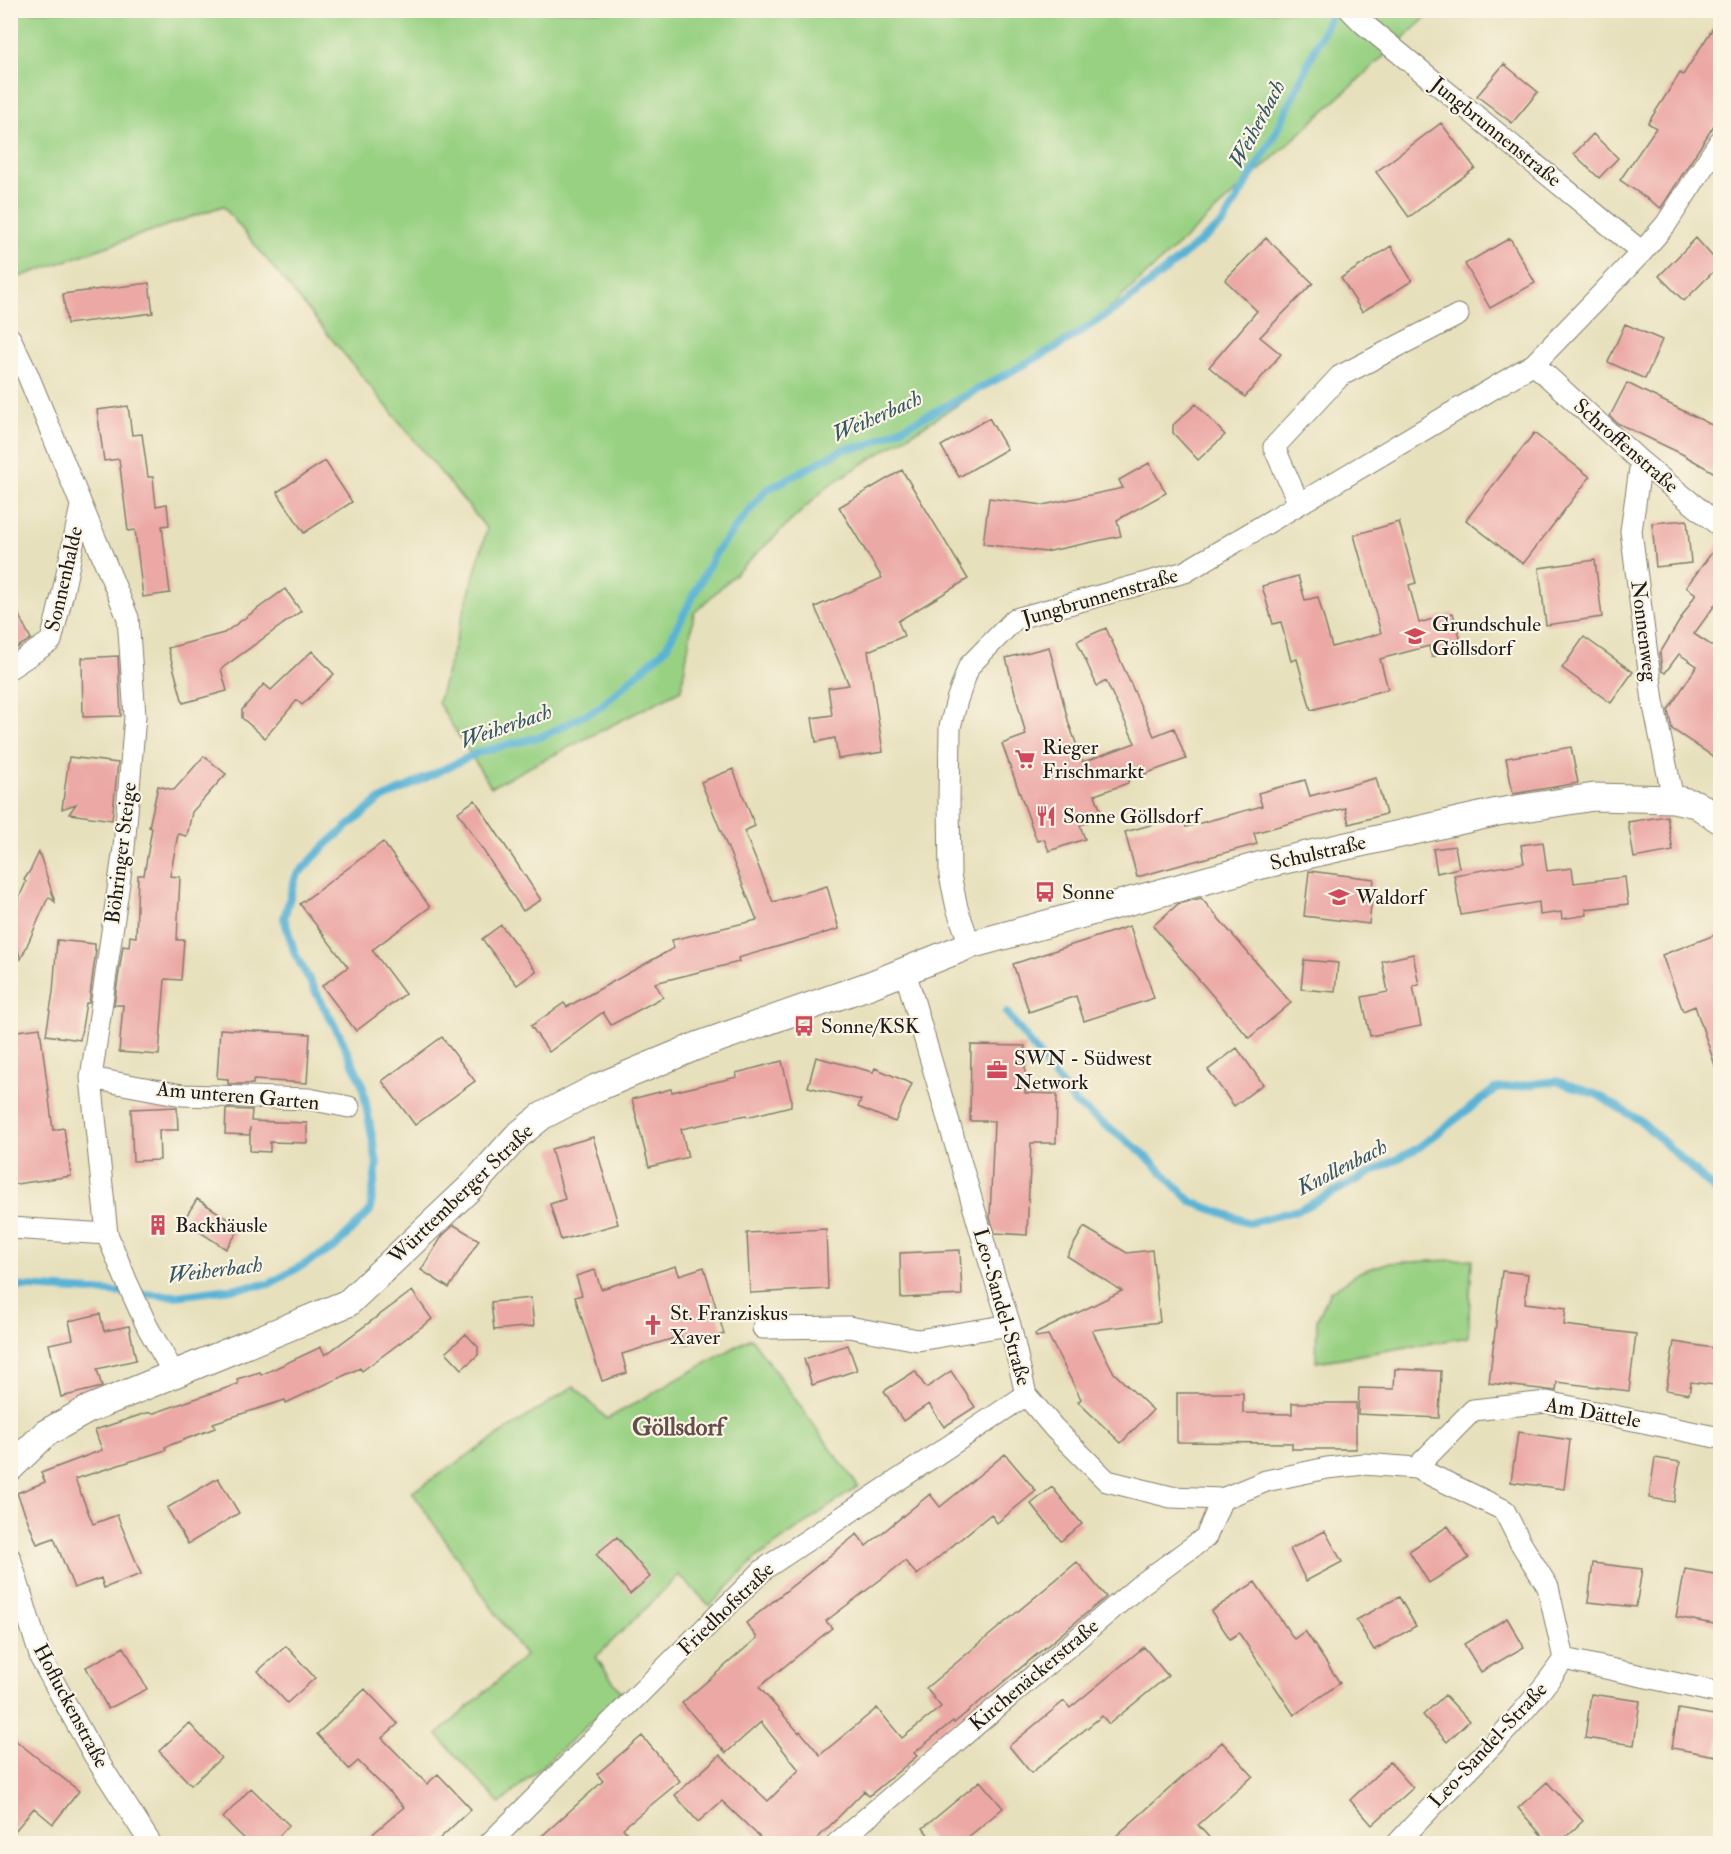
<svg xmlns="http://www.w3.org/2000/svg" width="1731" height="1854" viewBox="0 0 1731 1854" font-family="'IM FELL Double Pica',serif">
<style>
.green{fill:#99d183;stroke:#5a7650;stroke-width:1.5}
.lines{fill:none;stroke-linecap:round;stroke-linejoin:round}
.stream{stroke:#59b3d6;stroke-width:8}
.building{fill:#eca8a5}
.minor-casing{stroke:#827e6c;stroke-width:23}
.tertiary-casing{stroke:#827e6c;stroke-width:29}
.minor{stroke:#fff;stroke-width:21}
.tertiary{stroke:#fff;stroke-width:27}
.labels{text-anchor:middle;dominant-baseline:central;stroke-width:4.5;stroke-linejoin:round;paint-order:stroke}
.street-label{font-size:21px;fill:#1c1c1c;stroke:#fcf5e5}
.poi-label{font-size:21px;fill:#1c1c1c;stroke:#fcf5e5;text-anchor:start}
.water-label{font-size:22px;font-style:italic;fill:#345866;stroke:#fcf5e5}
.quarter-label{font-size:24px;font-weight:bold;fill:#654d4c;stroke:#fcf5e5}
</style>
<rect width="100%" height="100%" fill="#fcf5e5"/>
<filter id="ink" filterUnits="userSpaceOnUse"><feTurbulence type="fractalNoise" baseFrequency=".0167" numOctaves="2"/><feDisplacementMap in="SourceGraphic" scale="12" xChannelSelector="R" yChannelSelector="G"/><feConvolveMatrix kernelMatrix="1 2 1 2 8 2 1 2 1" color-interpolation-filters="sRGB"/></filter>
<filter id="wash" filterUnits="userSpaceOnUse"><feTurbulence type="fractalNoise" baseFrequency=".008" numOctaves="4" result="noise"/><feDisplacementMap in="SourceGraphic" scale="24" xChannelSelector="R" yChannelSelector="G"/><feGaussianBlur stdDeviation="1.35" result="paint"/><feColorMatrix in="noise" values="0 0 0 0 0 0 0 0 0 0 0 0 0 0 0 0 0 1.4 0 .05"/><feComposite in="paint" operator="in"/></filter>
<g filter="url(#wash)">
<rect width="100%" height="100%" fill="#e7e0bc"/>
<path class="green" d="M10 11H1433L1102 315 829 485 694 613 681 690 491 787 438 703 487 529 223 206 11 280Z
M1472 1259 1468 1337 1316 1362 1317 1320 1330 1292 1360 1272 1387 1263Z
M751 1338 858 1486 755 1559 710 1606 679 1575 596 1657 622 1694 500 1804 437 1735 525 1656 412 1492 574 1386 607 1419Z"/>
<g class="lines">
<path class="stream" d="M1007 1013 1075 1103 1143 1153 1192 1202 1250 1223 1301 1209 1418 1148 1495 1089 1556 1081 1598 1095 1642 1122 1720 1195
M10 1286 176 1296 269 1284 335 1247 370 1211 377 1164 362 1083 339 1034 295 954 284 918 296 876 328 843 378 801 479 752 543 736 599 708 666 648 716 552 765 491 844 449 866 446 950 404 1057 347 1129 300 1223 223 1275 135 1333 10"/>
</g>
<g id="blocks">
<path class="building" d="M1720 17V116L1661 208 1620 180 1656 128 1648 123 1680 73 1683 75Z
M1504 64 1538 92 1512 123 1477 96Z
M1441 123 1475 168 1409 217 1376 172Z
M1593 134 1618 158 1599 178 1574 154Z
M1266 238 1313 283 1260 337 1281 354 1245 397 1209 367 1257 311 1225 280Z
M1510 238 1535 283 1490 308 1465 264Z
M1696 238 1720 265 1684 301 1659 276Z
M1391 246 1412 281 1362 312 1341 278Z
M149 283 153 313 67 324 63 294Z
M1625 324 1662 340 1645 379 1608 362Z
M1627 383 1720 429V476L1682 454 1617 423 1610 416Z
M1196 404 1225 435 1198 460 1173 433V425Z
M128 406 132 435 142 434 148 477H153L156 506 167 504 169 525 162 526 170 593 143 597 135 530 128 531 119 459 104 461 97 410Z
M989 418 1007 449 959 477 941 446Z
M1534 433 1590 477 1523 564 1466 520Z
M325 461 352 502 304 533 277 492Z
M1149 463 1166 493 1117 520 1121 536 1045 552 983 544 989 498 1043 505 1123 488 1119 480Z
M902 470 968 579 898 621 904 636 868 651 883 752 838 759 835 738 816 742 812 718 832 715 828 688 849 685 815 607 882 578 839 507Z
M1687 520 1691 563 1656 567 1652 523Z
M1399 522 1416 583 1409 585 1419 623 1453 613 1463 648 1432 657 1429 646 1380 659 1388 689 1311 710 1297 659 1291 661 1281 622 1273 624 1262 586 1298 576 1305 600 1318 597 1332 647 1381 633 1354 535Z
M1720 542V598L1694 634 1720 651V761L1672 729 1668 710 1697 666 1679 654 1665 673 1662 671 1660 653 1696 594 1686 587Z
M1595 560 1602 617 1546 625 1539 568Z
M285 589 301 611 221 669 227 691 183 703 168 648 224 633Z
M10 598 31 639 10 652Z
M1106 628 1154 736 1174 728 1186 759 1128 780V783L1095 795 1103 817 1080 825 1085 839 1049 851 1044 839 1037 841 1002 744 1026 735 1006 658 1049 647 1069 724 1083 762 1135 743 1106 681 1097 686 1077 641Z
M1584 637 1633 672 1611 703 1562 668Z
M312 651 334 674 302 705 297 700 265 738 242 718V710L264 684 271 690Z
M118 656 121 716 83 717 82 658Z
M1571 747 1578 783 1513 794 1506 758Z
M204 756 226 774 192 812 187 836 178 834 170 876 180 877 177 940H184L181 980 165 979 159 1055 119 1052 123 1005H114L123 946 129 947 130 936 136 937 138 875H144L152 828 149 827 158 786 174 790Z
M69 757 118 763 112 820 69 814 76 804 62 809Z
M733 769 755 826 744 831 773 902 827 886 839 929 738 958 739 962 655 983 663 997 611 1025 603 1012 549 1052 531 1026 564 1003 567 1007 674 948 672 940 757 920 701 782Z
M1376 778 1386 814 1349 824 1345 808 1254 833 1257 844 1137 877 1125 832 1183 816 1186 827 1262 806 1258 793 1305 780 1310 796Z
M475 800 541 900 523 911 458 812Z
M1667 816 1673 851 1634 858 1628 822Z
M383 842 430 907 372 950 405 994 356 1031 322 986 348 967 300 904Z
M1543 842 1547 871 1572 868 1574 883 1625 877 1628 904 1586 909 1587 915 1562 919 1561 912 1540 915 1539 902 1461 915 1454 875 1524 863 1521 845Z
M1455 846 1459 868 1437 873 1433 849Z
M39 852 55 902 49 897 47 900 21 959 10 931V918L26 882 24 880 31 869Z
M1309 871 1374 879 1369 924 1304 916Z
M1201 898 1291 1003 1249 1038 1153 926 1178 904Z
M501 925 536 971 517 985 482 939Z
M1130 926 1154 998 1084 1021 1076 996 1029 1012 1013 964Z
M1720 933V1070L1717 1071 1695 1006 1683 1011 1662 955Z
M57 940 95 944V950H96L89 1003H86L80 1040 46 1035 53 992Z
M1413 954 1419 985 1413 986 1421 1026 1370 1036 1362 997 1388 992 1382 961Z
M1304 960 1338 963 1335 992 1301 989Z
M40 1028 53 1130 64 1128 71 1176 10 1185V1032Z
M220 1029 310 1034 307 1083 253 1080V1084H228V1079L217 1078Z
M442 1037 475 1081 415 1125 382 1081Z
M971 1045 1025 1046V1093L1057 1094 1056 1143H1031L1027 1235 995 1233 990 1218 994 1121H970Z
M1237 1048 1263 1084 1234 1106 1208 1070Z
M816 1057 873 1072 875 1068 912 1084 895 1122 858 1107 861 1100 808 1087Z
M782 1061 791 1098V1106L747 1117 746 1115 681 1129 688 1157 649 1167 632 1099 671 1089 672 1092 737 1077 736 1073Z
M177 1107 178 1130H159L160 1160 133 1161 131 1109Z
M226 1109 252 1110 251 1121 307 1123V1143L270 1142V1152L250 1151V1127V1135L225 1134Z
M593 1137 618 1224 561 1240 550 1204 565 1199 551 1149Z
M197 1199 241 1227 226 1249 183 1221Z
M454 1225 479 1240 449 1288 421 1270 443 1235Z
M1084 1227 1127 1253 1152 1250 1160 1322 1092 1330 1114 1373 1153 1410 1121 1443 1078 1402 1081 1399 1048 1335 1036 1337 1035 1334 1122 1291 1067 1256Z
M826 1229 828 1289 750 1293 747 1233Z
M960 1250 962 1295 901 1298 900 1253Z
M676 1266 679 1275 704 1267 724 1334 684 1346 681 1336 622 1354 627 1373 602 1381 575 1297 582 1295 576 1276 595 1270 601 1289Z
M1502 1271 1528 1274 1525 1303 1566 1308 1564 1325 1636 1334 1629 1391 1557 1382 1556 1391 1489 1383Z
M412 1291 432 1319 362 1371 360 1368 286 1403 285 1400 213 1423 215 1428 165 1447 166 1450 75 1479 93 1524 117 1515 141 1574 104 1588 101 1578 74 1588 54 1538 37 1544 17 1493 45 1482 41 1473 102 1450 95 1430 146 1413H154L238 1384 237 1379 260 1372 261 1375 321 1347 325 1355Z
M531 1298 534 1326 494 1330 491 1302Z
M100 1314 104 1331 129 1326 136 1360 97 1369 102 1387 61 1397 49 1344 73 1339 69 1321Z
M466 1334 478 1347V1355L462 1369 446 1352Z
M1674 1342 1720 1349 1714 1385 1691 1382 1689 1394 1666 1390Z
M848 1345 857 1370 812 1385 804 1359Z
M1395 1369 1441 1371 1439 1418 1358 1414 1359 1388 1394 1389Z
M915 1371 926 1388 951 1371 975 1407 944 1427 929 1404 903 1421 884 1391Z
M1177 1393H1243V1413L1292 1414V1403H1356V1449H1292V1443L1177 1442Z
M1518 1432 1570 1440 1564 1489 1511 1482Z
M1005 1454 1036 1491 997 1523 991 1514 917 1575 905 1561 826 1621 832 1628 759 1687 799 1733 800 1731 820 1755 877 1708 902 1738 941 1707 926 1688 1077 1562 1106 1597 954 1723 953 1721 914 1753 917 1756 869 1796 864 1791 812 1844H767L722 1801 698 1822 675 1795 720 1755 768 1801 799 1770 761 1722 726 1753 682 1703 757 1638 746 1623 857 1534 866 1546 930 1494 940 1507Z
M1655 1458 1680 1462 1674 1502 1649 1498Z
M218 1478 239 1513 188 1544 167 1508Z
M1052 1487 1082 1524 1061 1541 1031 1504Z
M1448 1526 1469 1558 1429 1583 1409 1551Z
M1325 1531 1342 1562 1306 1581 1290 1549Z
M617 1537 650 1577 630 1594 596 1554Z
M1593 1563 1642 1569 1636 1607 1588 1602Z
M1685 1569 1720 1575V1625L1676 1617Z
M1255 1582 1294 1639 1305 1631 1340 1683 1294 1715 1239 1633 1230 1639 1211 1611Z
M1399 1597 1416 1626 1374 1650 1356 1620Z
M1507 1618 1524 1647 1481 1672 1464 1644Z
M286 1646 315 1678 287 1703 258 1671Z
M124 1647 147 1689 108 1709 86 1667Z
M1144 1647 1168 1676 1109 1724 1102 1716 1031 1773 1009 1746 1064 1701 1070 1708Z
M365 1689 398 1724 382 1738 427 1784 438 1774 471 1809 434 1844H361L404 1807 358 1761 349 1769 317 1734Z
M1591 1694 1640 1701 1634 1745 1585 1738Z
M1445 1695 1469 1721 1447 1742 1423 1715Z
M1678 1709 1720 1716 1716 1756 1672 1748Z
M189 1723 221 1758 191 1785 159 1751Z
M10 1736 79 1791 53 1824 34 1808 10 1837Z
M642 1736 680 1781 623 1828 636 1844H533L603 1781 597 1774Z
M1222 1742 1253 1776 1198 1825 1215 1844H1107Z
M1390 1762 1413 1788 1372 1825 1350 1800Z
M980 1781 1003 1808 960 1844H935L923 1828Z
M1547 1782 1583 1821 1558 1844H1549L1518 1808Z
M251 1788 289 1825 272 1844H250L223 1818Z"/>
</g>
</g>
<g filter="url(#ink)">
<use href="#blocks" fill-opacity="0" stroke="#827e6c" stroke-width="1.5"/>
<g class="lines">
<g class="minor-casing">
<path id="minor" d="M1350 10 1364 24 1642 252
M10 338 27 373 128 618 135 716 124 848 91 1078 107 1234 126 1280 147 1326 174 1374
M1534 364 1641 462 1720 526
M1641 462 1631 531 1653 701 1673 799
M1299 504 1274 447 1340 376 1458 315
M10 668 51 641 63 592 81 506
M970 945 957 908 950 875 949 801 950 727 957 700 969 666 1015 619 1185 572 1534 364 1642 252 1666 224 1720 141
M905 971 989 1260 1010 1325 1026 1395 1054 1428 1107 1481 1171 1497 1222 1499 1266 1481 1327 1468 1364 1464 1416 1468 1504 1510 1520 1542 1548 1587 1564 1659C1516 1729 1453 1781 1397 1844
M91 1078 182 1095 309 1099 349 1107
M10 1228 107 1234
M763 1328 849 1327 918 1340 1010 1325
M1416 1468 1473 1410 1547 1402 1720 1438
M10 1558 41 1659 94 1755 151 1844
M1564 1659 1720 1693
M489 1844 764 1569 1026 1395
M836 1844 1139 1586 1206 1537 1222 1499"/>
</g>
<g class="tertiary-casing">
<path id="tertiary" d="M10 1468 46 1433 89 1409 348 1303 473 1185 517 1136 542 1116 596 1088 697 1046 870 985 970 945 1262 865 1498 812 1594 797 1673 799 1696 804 1720 820"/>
</g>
<use href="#minor" class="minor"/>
<use href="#tertiary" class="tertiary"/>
</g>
</g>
<defs>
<g id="school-bare" transform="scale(1.62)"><path d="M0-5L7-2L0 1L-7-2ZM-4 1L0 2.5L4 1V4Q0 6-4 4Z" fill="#d1495b" stroke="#fcf5e5" stroke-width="2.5" paint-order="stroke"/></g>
<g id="supermarket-bare" transform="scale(1.62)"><path d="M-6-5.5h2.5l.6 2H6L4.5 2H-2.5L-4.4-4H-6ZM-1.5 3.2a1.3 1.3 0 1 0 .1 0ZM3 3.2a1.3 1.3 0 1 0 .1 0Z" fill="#d1495b" stroke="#fcf5e5" stroke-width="2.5" paint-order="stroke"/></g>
<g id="restaurant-bare" transform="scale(1.62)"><path d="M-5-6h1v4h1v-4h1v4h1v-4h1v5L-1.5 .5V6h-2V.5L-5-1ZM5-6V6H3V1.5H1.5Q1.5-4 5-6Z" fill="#d1495b" stroke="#fcf5e5" stroke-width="2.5" paint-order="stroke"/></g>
<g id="bus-bare" transform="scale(1.62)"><path d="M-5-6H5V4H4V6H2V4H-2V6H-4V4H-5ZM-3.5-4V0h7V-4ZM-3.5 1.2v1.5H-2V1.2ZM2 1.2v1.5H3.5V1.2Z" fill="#d1495b" stroke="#fcf5e5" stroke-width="2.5" paint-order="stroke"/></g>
<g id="office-bare" transform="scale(1.62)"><path d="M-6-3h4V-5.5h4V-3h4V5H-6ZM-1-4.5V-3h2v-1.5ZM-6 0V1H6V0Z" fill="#d1495b" stroke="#fcf5e5" stroke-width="2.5" paint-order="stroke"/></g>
<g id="building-bare" transform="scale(1.62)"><path d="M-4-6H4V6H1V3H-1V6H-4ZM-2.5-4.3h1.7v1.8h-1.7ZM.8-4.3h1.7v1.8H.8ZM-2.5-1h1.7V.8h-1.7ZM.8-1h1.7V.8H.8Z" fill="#d1495b" stroke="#fcf5e5" stroke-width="2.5" paint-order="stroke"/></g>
<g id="church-bare" transform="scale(1.62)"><path d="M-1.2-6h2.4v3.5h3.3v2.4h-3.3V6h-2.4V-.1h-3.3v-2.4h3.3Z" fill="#d1495b" stroke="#fcf5e5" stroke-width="2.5" paint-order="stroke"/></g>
</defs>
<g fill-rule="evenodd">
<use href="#school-bare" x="1415" y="636"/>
<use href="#supermarket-bare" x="1025" y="759"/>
<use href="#restaurant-bare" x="1046" y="816"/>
<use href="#bus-bare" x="1045" y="892"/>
<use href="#school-bare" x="1339" y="897"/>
<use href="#bus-bare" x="804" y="1026"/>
<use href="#office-bare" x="997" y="1070"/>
<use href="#building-bare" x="158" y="1225"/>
<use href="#church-bare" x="653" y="1325"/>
</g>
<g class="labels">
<g class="street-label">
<text transform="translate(1496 132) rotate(39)">Jungbrunnenstraße</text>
<text transform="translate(1626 446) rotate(41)">Schroffenstraße</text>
<text transform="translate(64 579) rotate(-77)">Sonnenhalde</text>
<text transform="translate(1100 597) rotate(-16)">Jungbrunnenstraße</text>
<text transform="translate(1644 631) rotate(83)">Nonnenweg</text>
<text transform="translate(121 853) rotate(-83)">Böhringer Steige</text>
<text transform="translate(1318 853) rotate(-13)">Schulstraße</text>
<text transform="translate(238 1096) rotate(5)">Am unteren Garten</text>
<text transform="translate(461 1194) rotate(-44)">Württemberger Straße</text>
<text transform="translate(1002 1307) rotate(74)">Leo-Sandel-Straße</text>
<text transform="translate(1593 1413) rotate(10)">Am Dättele</text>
<text transform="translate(726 1609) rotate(-44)">Friedhofstraße</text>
<text transform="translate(1034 1675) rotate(-40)">Kirchenäckerstraße</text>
<text transform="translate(71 1706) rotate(62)">Hofluckenstraße</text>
<text transform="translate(1488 1745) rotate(-47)">Leo-Sandel-Straße</text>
</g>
<g class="poi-label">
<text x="1432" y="624">Grundschule<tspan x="1432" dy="24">Göllsdorf</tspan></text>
<text x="1042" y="747">Rieger<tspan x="1042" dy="24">Frischmarkt</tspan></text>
<text x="1063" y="816">Sonne Göllsdorf</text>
<text x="1062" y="892">Sonne</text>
<text x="1356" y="897">Waldorf</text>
<text x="821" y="1026">Sonne/KSK</text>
<text x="1014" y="1058">SWN - Südwest<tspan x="1014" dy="24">Network</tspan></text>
<text x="175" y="1225">Backhäusle</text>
<text x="670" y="1313">St. Franziskus<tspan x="670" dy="24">Xaver</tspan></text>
</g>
<g class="water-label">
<text transform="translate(1257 124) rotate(-62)">Weiherbach</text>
<text transform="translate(877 416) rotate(-24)">Weiherbach</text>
<text transform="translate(506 726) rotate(-19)">Weiherbach</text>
<text transform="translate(1342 1167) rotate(-27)">Knollenbach</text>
<text transform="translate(215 1270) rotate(-7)">Weiherbach</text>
</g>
<g class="quarter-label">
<text x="678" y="1427">Göllsdorf</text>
</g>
</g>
<rect width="1731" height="1854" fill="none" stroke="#fcf5e5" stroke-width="36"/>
</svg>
